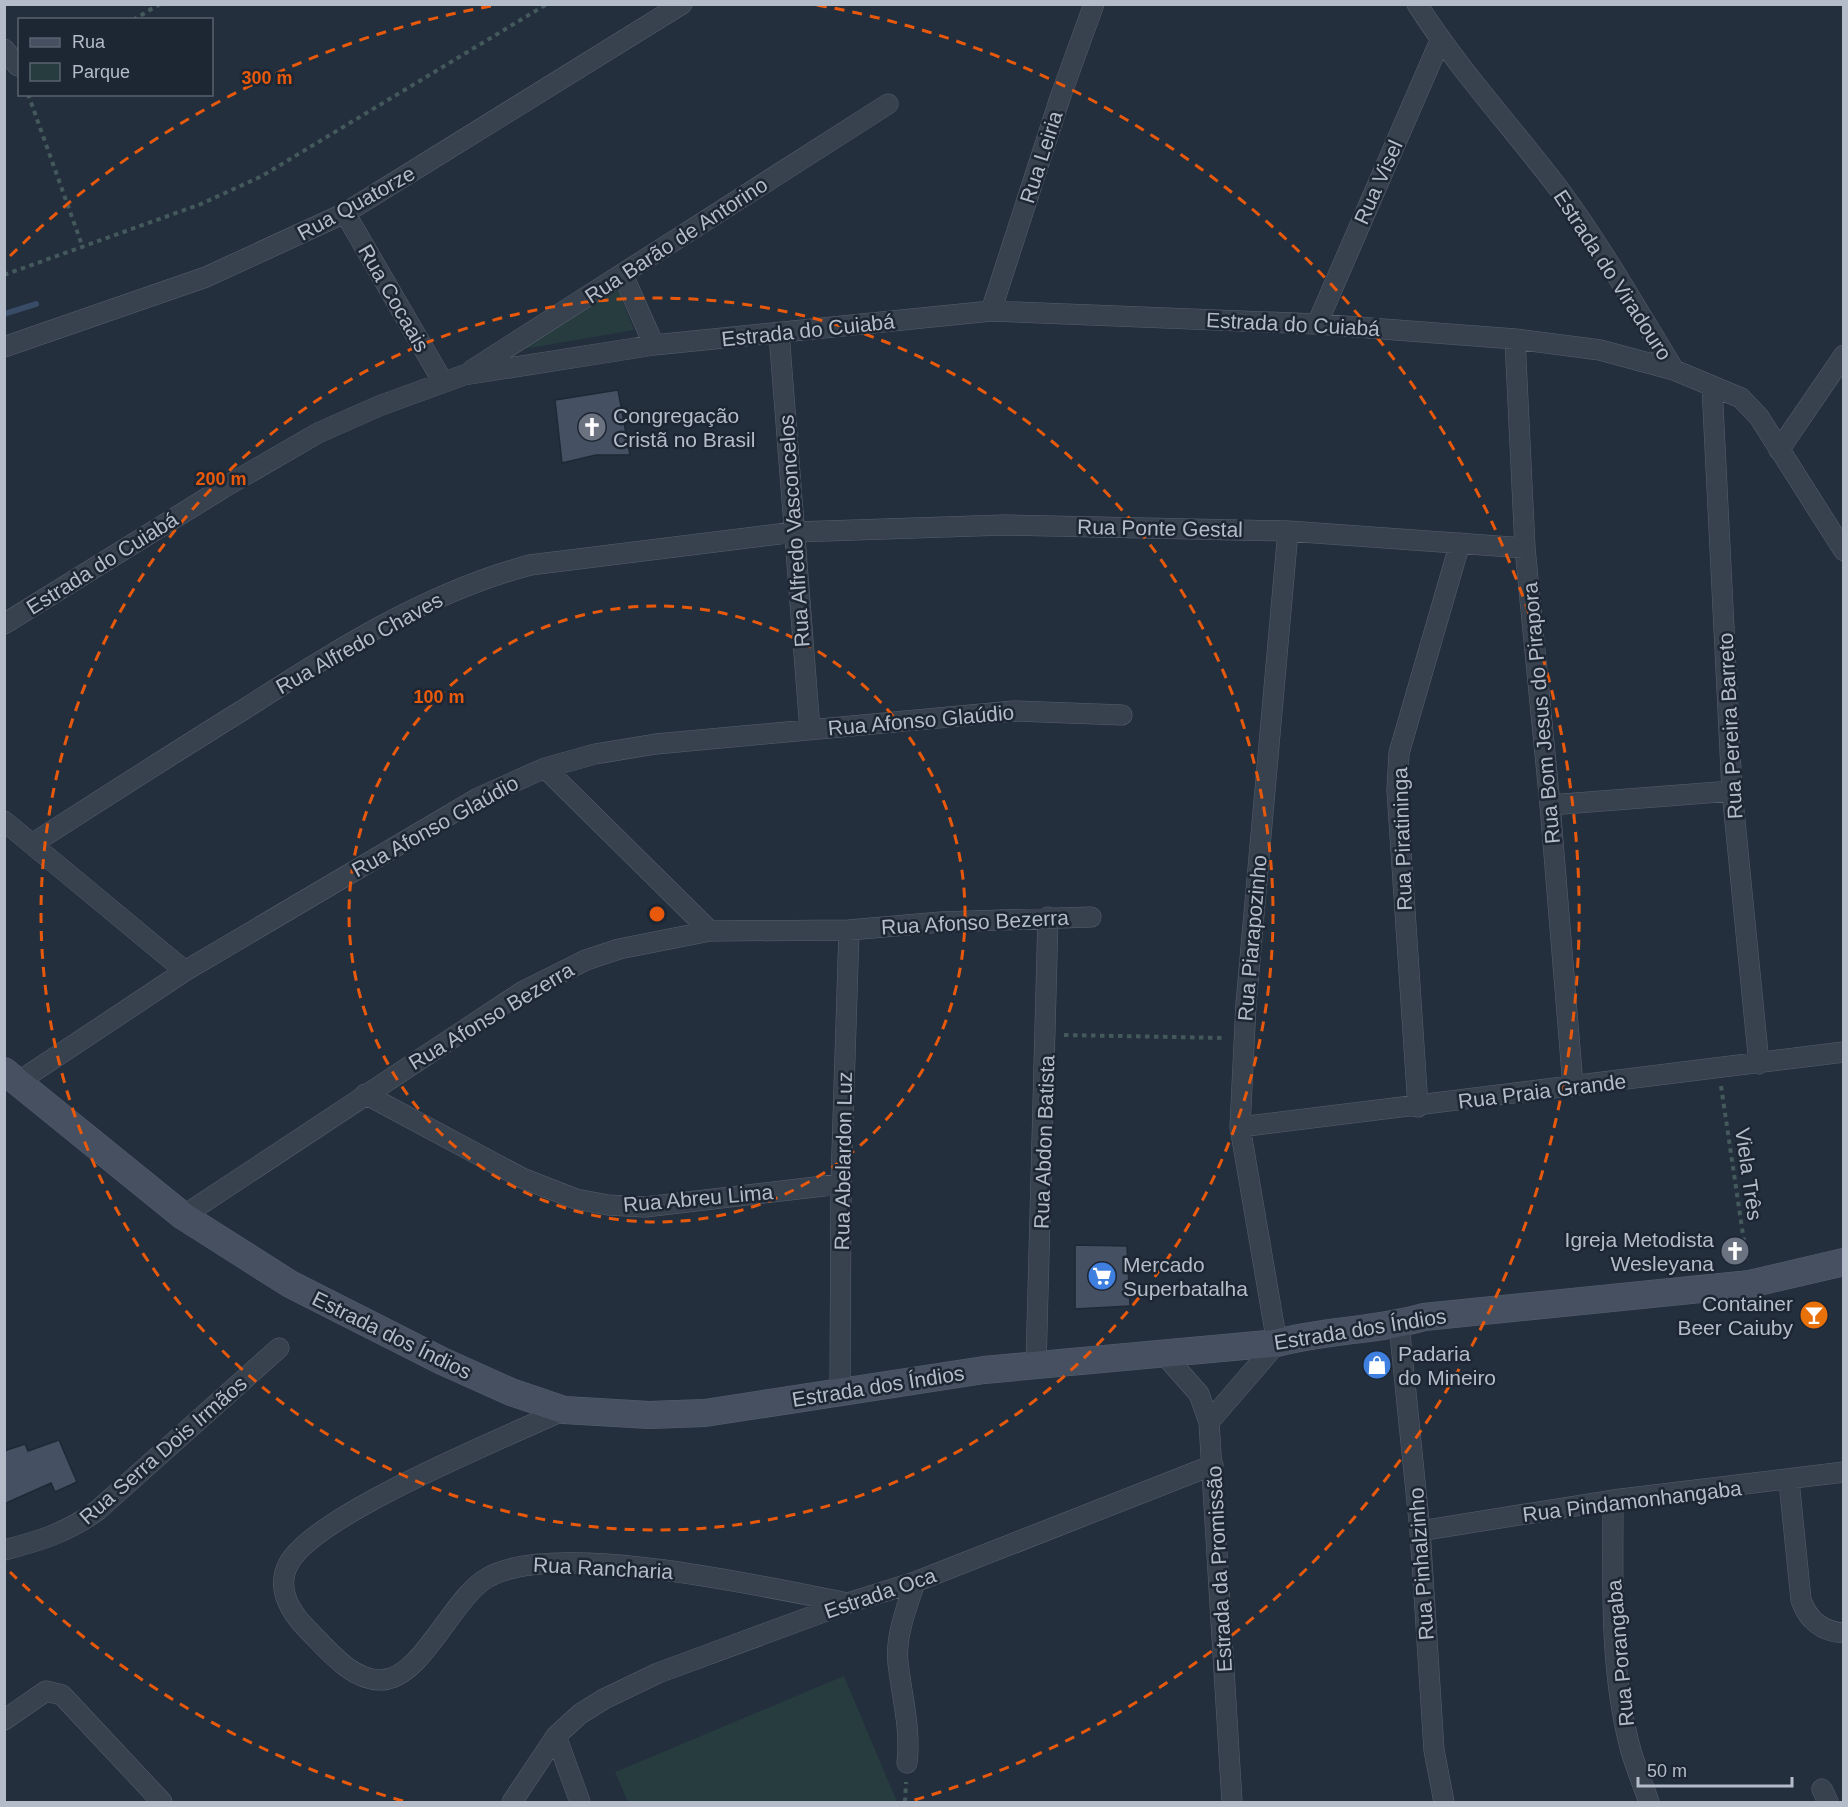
<svg xmlns="http://www.w3.org/2000/svg" width="1848" height="1807" viewBox="0 0 1848 1807" font-family="Helvetica,sans-serif">
<style>
.green{fill:#263c3f}
.lines{fill:none;stroke-linecap:round;stroke-linejoin:round}
.stream{stroke:#394c67;stroke-width:6}
.building{fill:#455162;stroke:#1f2835;stroke-width:1.5}
.street-casing{stroke:#565f6c;stroke-width:21}
.secondary-casing{stroke:#565f6c;stroke-width:28}
.path{stroke:#44595c;stroke-width:4;stroke-dasharray:4.5 4.5;stroke-linecap:butt}
.street{stroke:#38414e;stroke-width:20}
.secondary{stroke:#465061;stroke-width:27}
.ring{fill:none;stroke:#e8590c;stroke-width:3;stroke-dasharray:10 8}
.labels{text-anchor:middle;dominant-baseline:central;stroke-width:5;stroke-linejoin:round;paint-order:stroke}
.street-label{font-size:21px;fill:#b4bcc9;stroke:#1d2633}
.poi-label{font-size:21px;fill:#b4bcc9;stroke:#1d2633;text-anchor:start}
.centre{fill:#e8590c;stroke:#1d2633;stroke-width:3}
.ring-label{font-size:18px;text-anchor:middle;font-weight:bold;fill:#e8590c;stroke:#1d2633;stroke-width:5;stroke-linejoin:round;paint-order:stroke}
</style>
<rect width="100%" height="100%" fill="#242f3e"/>
<path class="green" d="M616 285 634 330 512 351Z
M844 1676 897 1802H628L615 1772Z"/>
<g class="lines">
<path class="stream" d="M4 314 36 304"/>
</g>
<path class="building" d="M618 390 630 455H596L562 463 555 400Z
M1075 1245 1127 1246 1130 1306 1075 1309Z
M59 1440 77 1482 55 1492 51 1483 4 1504V1451L25 1444 28 1451Z"/>
<g class="lines">
<g class="street-casing">
<path id="street" d="M1417 4C1459 70 1512 127 1559 189 1601 246 1637 309 1674 370
M4 49 18 66
M345 213 443 382
M623 275 654 345
M991 311 1061 95 1094 4
M1317 324 1440 41
M779 333 810 730
M1515 339 1525 548 1550 805 1573 1086
M4 347 206 277 345 213 682 4
M472 370 888 104
M1712 386 1732 791 1759 1064
M1779 450 1844 355
M4 624 223 488 318 433 379 406 464 375 654 345 991 311 1317 324 1515 339 1600 350 1674 370 1741 398 1759 417 1844 551
M545 768 710 931
M1550 805 1732 791
M4 821 185 971
M32 844C102 799 172 754 243 710 333 652 425 593 530 565L795 532 1004 525 1288 531 1525 548
M18 1082 185 971 478 798 545 768 595 754 656 744 1014 711 1122 715
M365 1094 522 1178 576 1199 608 1205 645 1207 841 1184
M1418 1107 1397 790 1399 753 1460 543
M1240 1127 1844 1052
M183 1216 522 992 586 960 619 949 710 931 849 930 941 922 1091 917
M1399 1324 1420 1531 1434 1750 1444 1802
M1162 1352 1199 1394 1209 1422 1232 1802
M1036 1366 1048 917
M840 1392 841 1184 849 930
M564 1410C505 1438 317 1513 289 1563 275 1588 291 1613 308 1630 328 1650 351 1680 381 1680 422 1679 452 1598 487 1578 554 1538 769 1588 848 1603
M1209 1422 1277 1343 1240 1127 1246 1004 1288 531
M1789 1481 1801 1600C1808 1620 1822 1632 1844 1633
M1613 1500C1613 1583 1609 1670 1631 1751 1636 1768 1643 1785 1649 1802
M1420 1531 1613 1500 1844 1472
M4 1550C40 1541 68 1532 98 1510L279 1348
M4 1720 46 1691 62 1695 162 1802
M556 1736 580 1802
M907 1763C911 1728 902 1698 898 1663 895 1636 907 1607 915 1582
M1822 1789 1828 1802
M512 1802 556 1736 580 1714 604 1699 658 1673 848 1603 915 1582 1213 1465"/>
</g>
<g class="secondary-casing">
<path id="secondary" d="M4 1071 183 1216 290 1284 442 1361 511 1392 564 1410 649 1415 705 1413 984 1370 1277 1343C1325 1330 1376 1331 1424 1317L1750 1284 1844 1262"/>
</g>
<path class="path" d="M133 20 160 4
M28 94 83 248
M4 275 201 204 262 176 547 4
M1064 1035 1225 1038
M1721 1086 1747 1262
M905 1802 906 1782"/>
<use href="#street" class="street"/>
<use href="#secondary" class="secondary"/>
</g>
<g class="ring">
<circle cx="657" cy="914" r="308"/>
<circle cx="657" cy="914" r="616"/>
<path d="M403 1801A923 923 0 0 1 10 1572M10 256A923 923 0 0 1 497 5M817 5A923 923 0 0 1 911 1801"/>
</g>
<defs>
<g id="church-disc" transform="scale(1.5)"><circle r="9.5" fill="#6b7280" stroke="#1d2633"/><path d="M-1.2-6h2.4v3.5h3.3v2.4h-3.3V6h-2.4V-.1h-3.3v-2.4h3.3Z" fill="#fff"/></g>
<g id="supermarket-disc" transform="scale(1.5)"><circle r="9.5" fill="#3f7fe0" stroke="#1d2633"/><path d="M-6-5.5h2.5l.6 2H6L4.5 2H-2.5L-4.4-4H-6ZM-1.5 3.2a1.3 1.3 0 1 0 .1 0ZM3 3.2a1.3 1.3 0 1 0 .1 0Z" fill="#fff"/></g>
<g id="bar-disc" transform="scale(1.5)"><circle r="9.5" fill="#e8710a" stroke="#1d2633"/><path d="M-6-5H6L.8 .8V4.5H3.5V6h-7V4.5H-.8V.8Z" fill="#fff"/></g>
<g id="shop-disc" transform="scale(1.5)"><circle r="9.5" fill="#3f7fe0" stroke="#1d2633"/><path d="M-5-2.5h2.3a2.7 3.5 0 0 1 5.4 0H5L5.5 6h-11ZM-1.5-2.5h3a1.5 2.3 0 0 0-3 0Z" fill="#fff"/></g>
</defs>
<g fill-rule="evenodd">
<use href="#church-disc" x="592" y="427"/>
<use href="#church-disc" x="1735" y="1251"/>
<use href="#supermarket-disc" x="1102" y="1276"/>
<use href="#bar-disc" x="1814" y="1315"/>
<use href="#shop-disc" x="1377" y="1365"/>
</g>
<g class="labels">
<g class="street-label">
<text transform="translate(1041 157) rotate(-72)">Rua Leiria</text>
<text transform="translate(1378 182) rotate(-66)">Rua Visel</text>
<text transform="translate(356 203) rotate(-29)">Rua Quatorze</text>
<text transform="translate(676 240) rotate(-33)">Rua Barão de Antorino</text>
<text transform="translate(1613 275) rotate(57)">Estrada do Viradouro</text>
<text transform="translate(394 298) rotate(60)">Rua Cocaais</text>
<text transform="translate(1293 324) rotate(3)">Estrada do Cuiabá</text>
<text transform="translate(808 330) rotate(-6)">Estrada do Cuiabá</text>
<text transform="translate(1160 528) rotate(1)">Rua Ponte Gestal</text>
<text transform="translate(794 531) rotate(-94)">Rua Alfredo Vasconcelos</text>
<text transform="translate(102 563) rotate(-32)">Estrada do Cuiabá</text>
<text transform="translate(359 643) rotate(-29)">Rua Alfredo Chaves</text>
<text transform="translate(1541 713) rotate(-95)">Rua Bom Jesus do Pirapora</text>
<text transform="translate(921 720) rotate(-5)">Rua Afonso Glaúdio</text>
<text transform="translate(1730 726) rotate(-93)">Rua Pereira Barreto</text>
<text transform="translate(435 826) rotate(-29)">Rua Afonso Glaúdio</text>
<text transform="translate(1402 839) rotate(-92)">Rua Piratininga</text>
<text transform="translate(975 922) rotate(-3)">Rua Afonso Bezerra</text>
<text transform="translate(1252 938) rotate(-85)">Rua Piarapozinho</text>
<text transform="translate(491 1016) rotate(-31)">Rua Afonso Bezerra</text>
<text transform="translate(1542 1091) rotate(-7)">Rua Praia Grande</text>
<text transform="translate(1044 1142) rotate(-88)">Rua Abdon Batista</text>
<text transform="translate(843 1161) rotate(-89)">Rua Abelardon Luz</text>
<text transform="translate(1749 1174) rotate(82)">Viela Três</text>
<text transform="translate(698 1198) rotate(-5)">Rua Abreu Lima</text>
<text transform="translate(1360 1329) rotate(-9)">Estrada dos Índios</text>
<text transform="translate(392 1335) rotate(26)">Estrada dos Índios</text>
<text transform="translate(878 1386) rotate(-9)">Estrada dos Índios</text>
<text transform="translate(163 1450) rotate(-41)">Rua Serra Dois Irmãos</text>
<text transform="translate(1632 1501) rotate(-7)">Rua Pindamonhangaba</text>
<text transform="translate(1421 1564) rotate(-94)">Rua Pinhalzinho</text>
<text transform="translate(603 1568) rotate(3)">Rua Rancharia</text>
<text transform="translate(1219 1569) rotate(-93)">Estrada da Promissão</text>
<text transform="translate(880 1593) rotate(-19)">Estrada Oca</text>
<text transform="translate(1620 1653) rotate(-95)">Rua Porangaba</text>
</g>
<g class="poi-label">
<text x="613" y="415">Congregação<tspan x="613" dy="24">Cristã no Brasil</tspan></text>
<text x="1714" y="1239" text-anchor="end">Igreja Metodista<tspan x="1714" dy="24">Wesleyana</tspan></text>
<text x="1123" y="1264">Mercado<tspan x="1123" dy="24">Superbatalha</tspan></text>
<text x="1793" y="1303" text-anchor="end">Container<tspan x="1793" dy="24">Beer Caiuby</tspan></text>
<text x="1398" y="1353">Padaria<tspan x="1398" dy="24">do Mineiro</tspan></text>
</g>
</g>
<circle cx="657" cy="914" r="9" class="centre"/>
<g class="ring-label">
<text x="267" y="84">300 m</text>
<text x="221" y="485">200 m</text>
<text x="439" y="703">100 m</text>
</g>
<rect width="1848" height="1807" fill="none" stroke="#b4bcc9" stroke-width="12"/>
<rect x="18" y="18" width="195" height="78" fill="#1d2633" stroke="#59626f" stroke-width="1.5"/>
<rect x="30" y="38" width="30" height="9" fill="#465061" stroke="#59626f" stroke-width="1.5"/>
<text x="72" y="48" font-size="18" fill="#b4bcc9">Rua</text>
<rect x="30" y="63" width="30" height="18" fill="#263c3f" stroke="#59626f" stroke-width="1.5"/>
<text x="72" y="78" font-size="18" fill="#b4bcc9">Parque</text>
<path d="M1638 1777v9h154v-9" fill="none" stroke="#b4bcc9" stroke-width="3"/>
<text x="1647" y="1777" font-size="18" fill="#b4bcc9" stroke="#1d2633" stroke-width="4.5" paint-order="stroke">50 m</text>
</svg>
